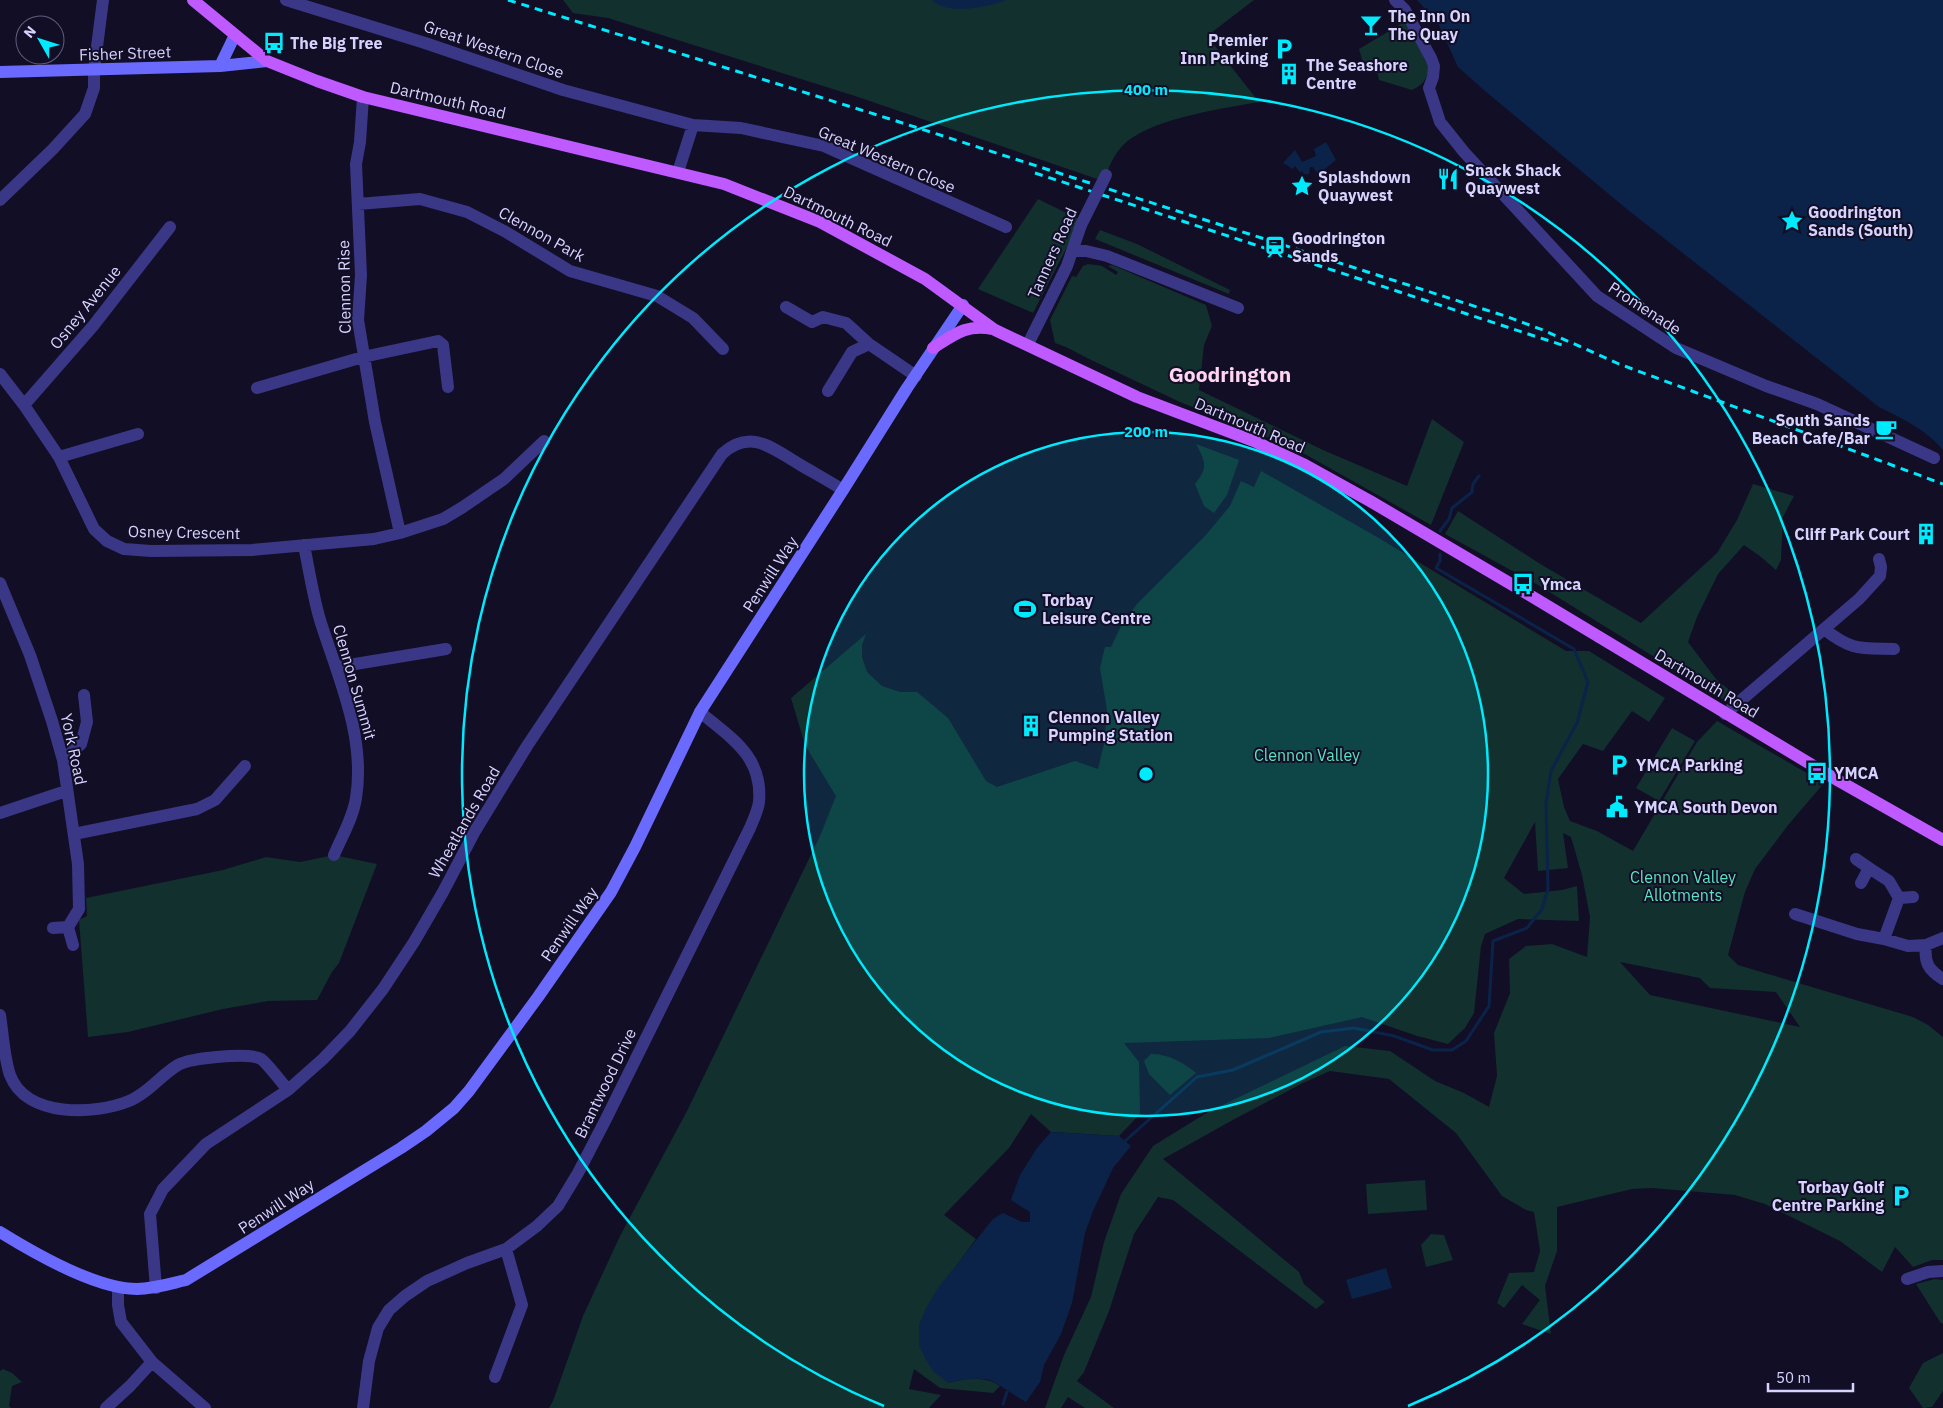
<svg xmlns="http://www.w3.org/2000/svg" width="1943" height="1408" viewBox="0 0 1943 1408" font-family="'IBM Plex Sans',sans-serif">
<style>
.green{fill:#11302e;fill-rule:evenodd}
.water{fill:#0b2349}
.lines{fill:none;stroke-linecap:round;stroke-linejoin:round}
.stream{stroke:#0b2349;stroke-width:3}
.street{stroke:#3a3886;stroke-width:12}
.secondary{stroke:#6b6aff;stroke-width:12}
.primary{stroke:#be5aff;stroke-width:12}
.rail{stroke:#00eafe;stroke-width:3;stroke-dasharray:8 6;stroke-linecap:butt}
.street-bridge{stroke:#3a3886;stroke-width:12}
.ring{fill:none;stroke:#00eafe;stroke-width:2.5}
.labels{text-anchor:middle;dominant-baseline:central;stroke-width:4;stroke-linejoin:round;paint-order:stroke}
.poi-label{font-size:16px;font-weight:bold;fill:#d7d3ff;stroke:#120e26;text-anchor:start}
.street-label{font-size:16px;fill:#d7d3ff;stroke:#120e26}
.park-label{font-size:16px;fill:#5ce2be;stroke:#120e26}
.district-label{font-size:21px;font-weight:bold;fill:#ffd5f1;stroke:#120e26}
.centre{fill:#00eafe;stroke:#120e26;stroke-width:2.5}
.ring-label{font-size:15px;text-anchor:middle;font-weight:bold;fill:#00eafe;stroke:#120e26;stroke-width:4;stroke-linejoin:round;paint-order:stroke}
</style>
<rect width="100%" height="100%" fill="#120e26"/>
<path class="green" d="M563 0H1254L1207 36 1259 102C1222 109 1142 119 1119 150 1112 158 1108 171 1103 181L855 96 608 18 573 13Z
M1406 21 1430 66C1428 78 1423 85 1412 90L1379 80 1376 67 1364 66 1359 49Z
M1038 199 1081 220 1033 313 978 289Z
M1100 230 1137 244 1230 290 1229 294 1095 239Z
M1088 264 1102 266 1116 275 1118 272 1108 266 1112 265 1206 305 1212 326 1204 345 1199 390 1323 450 1407 486 1432 419 1464 442 1431 525 1294 448 1180 402 1089 359 1066 347 1055 343 1050 320 1072 276 1076 277 1083 266Z
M1196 444 1239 460 1227 495 1214 513 1204 506 1195 484C1208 468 1206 462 1196 444Z
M1261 471 1377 537 1566 651H1589L1665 698 1649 722 1632 711 1603 751 1583 744 1558 779 1564 807 1570 821 1597 831 1633 851 1697 742 1717 721 1824 783 1789 824 1755 869 1745 892 1728 955 1738 965 1913 1017 1928 1025 1943 1037V1260H1932L1913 1267 1895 1247 1882 1272 1840 1241 1765 1204 1735 1195 1652 1188 1632 1189 1557 1207V1251L1545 1286 1551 1334 1522 1324 1540 1300 1522 1285 1504 1308 1497 1303 1509 1273 1534 1272 1540 1251 1534 1212 1526 1210 1502 1196 1456 1133 1389 1079 1330 1071 1303 1083 1231 1121 1163 1159 1299 1272 1304 1284 1325 1302 1316 1309 1173 1200 1158 1197 1134 1234 1109 1311 1084 1372 1077 1381 1114 1408H1085L1068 1397 1061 1408H1045L1064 1355 1091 1297 1104 1242 1121 1194 1153 1146 1208 1112 1345 1046 1390 1051 1435 1081 1464 1093 1489 1107 1497 1076 1494 1033 1510 993 1509 959 1526 946 1552 944 1587 957 1590 917 1582 875 1571 837 1563 833 1568 868 1538 871 1535 822 1504 878 1524 894 1562 890 1577 886 1579 921 1518 919 1485 934 1481 946 1474 1013 1465 1028 1448 1044 1417 1036 1362 1017 1269 1038 1124 1043 1139 1062 1140 1114 1119 1136 1051 1132 1031 1114 1009 1148 944 1215 976 1239 959 1262 948 1383C966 1378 985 1376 1000 1386L993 1393 940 1388 914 1369 909 1389 941 1395 929 1408H549L553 1401 583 1316 620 1236 687 1111 820 836 836 796 805 745 791 698 866 634 862 645V657L867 672 882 686 900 692H917L948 718 986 781 997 787 1075 761 1098 769 1104 744 1107 710 1100 668 1105 647H1111L1121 626 1137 604 1205 536 1230 506 1241 481 1254 487ZM1620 962 1700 978 1710 988 1776 992 1800 1027 1650 995Z
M1753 484 1794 496 1783 517 1781 560 1776 570 1761 557 1744 545 1718 574 1697 617 1688 642 1716 679 1733 693 1727 702 1538 585 1445 534 1458 511 1542 565 1641 623 1717 553 1737 520Z
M1672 728 1695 741 1659 801 1636 788Z
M334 855 377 864 339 963 332 972 317 1000 268 1001 223 1009 128 1032 88 1037 79 920 87 916 86 898 223 870 266 857 300 862Z
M1151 1054C1168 1054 1183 1062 1196 1073L1170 1095 1149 1074 1144 1061Z
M1425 1180 1427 1210 1368 1214 1366 1184Z
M1431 1234 1444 1235 1453 1260 1426 1267 1421 1245Z
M1935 1279 1943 1280V1324L1940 1322 1916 1284Z
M1943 1353V1391L1932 1407 1923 1408 1909 1388 1923 1363Z
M3 1369 12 1373 22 1382 12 1386 9 1406 11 1408H0V1371Z"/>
<path class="water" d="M932 0H1006C989 7 946 16 932 0Z
M1417 0H1943V450C1925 429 1903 419 1879 407L1628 210 1485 91 1458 67 1438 23Z
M1326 142 1336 160 1325 169V174H1318L1313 167H1310L1309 174C1302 175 1299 172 1295 166L1293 169 1283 163 1295 150 1302 162 1316 156 1314 149Z
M1051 1132 1119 1136 1131 1146 1113 1168 1093 1211 1085 1233 1072 1303 1061 1334 1044 1365 1040 1382 1026 1402C1015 1396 1003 1387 992 1381 982 1376 959 1380 948 1383L933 1371 926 1360 919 1345V1325L926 1308 938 1288 993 1219 1003 1213 1022 1222H1030V1212L1011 1200 1020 1175 1037 1148Z
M1386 1268 1392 1288 1352 1299 1346 1280Z"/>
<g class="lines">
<path class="stream" d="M1440 531 1449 519 1452 508 1472 492 1473 484 1479 476
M1125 1141 1197 1077 1233 1070 1321 1032 1354 1028 1394 1036 1433 1050H1452L1466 1041 1489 1006 1493 941 1527 928 1542 909 1548 889 1546 803 1551 771 1577 723 1588 682 1574 649 1436 568 1440 561V554
M1003 1404 1007 1392"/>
<path class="street" d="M286 0 425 43 563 90 693 125 741 128 824 146 1006 227
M1395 0 1405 10 1431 58 1434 66 1433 77 1429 88 1440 122 1464 152 1597 296 1676 348 1766 386 1817 404 1934 458
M363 97 360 142 356 164 361 275 358 320 375 422 400 533
M678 172 693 125
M0 200 53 149 85 114 94 88V70L103 0
M358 204 420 199 467 212 506 232 570 271 657 296 693 318 723 349
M1073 251H1086L1107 256 1238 308
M786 307 812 322 823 317 846 323 869 344 916 376
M1028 344 1067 266 1081 225
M0 374 24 405 59 457 94 529 107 541 124 549 151 551 252 550 374 539 400 533 443 519 463 507 504 479 544 441
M257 388 363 357 438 341 443 345 448 387
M828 391 852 352 869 344
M24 405 93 326 170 227
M59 457 138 434
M304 545C309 570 313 596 320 620 338 677 366 737 356 798 353 818 342 836 334 855
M0 583 30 655 52 721 63 760 78 864 79 909 68 927 73 945
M1824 629C1852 651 1860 648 1894 649
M337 667 446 649
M1725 714 1859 599 1880 576 1881 567 1879 559
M63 760 81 744 87 722 84 695
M0 813 66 791
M74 834 197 809 215 800 245 766
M1856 859 1869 868
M1861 883 1869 868 1889 881 1899 898
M1795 914 1857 934 1884 939 1908 946 1926 945 1943 938
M53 928 68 927
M1884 939 1899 898 1913 897
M1926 945C1924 962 1928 970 1943 979
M0 1015C3 1034 4 1057 10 1075 26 1118 95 1115 129 1101 147 1094 161 1075 178 1065 190 1058 249 1052 261 1059 267 1063 282 1083 288 1090
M1907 1279 1928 1272 1943 1271
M118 1287V1305L121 1322 152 1362 205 1408
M156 1288 150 1214 163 1189 206 1144 288 1090 323 1059 350 1031 383 989 414 942 443 892 475 831 527 746 722 454C750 428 772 448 799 464 814 473 829 481 843 490
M495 1377 522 1305 506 1249
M106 1408 130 1386 152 1362
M363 1408 369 1361 378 1328 389 1310 405 1296 427 1281 467 1263 506 1249 537 1226 558 1206 578 1173 606 1119 750 828C753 820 758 811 759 802 763 756 731 738 700 712"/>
<path class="secondary" d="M220 66 235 35
M0 72 220 66 267 61
M0 1232C34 1253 97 1289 137 1289 154 1289 169 1284 186 1280L401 1148 426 1131 454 1108 469 1091 538 997 611 892 635 847 700 712 843 490 907 388 963 305"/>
<path class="primary" d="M193 0 267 61 317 81 363 97 724 184 820 222 925 279 995 330 1137 397 1256 442 1305 465 1370 501 1511 584 1832 777 1943 840
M933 348C955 334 966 324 993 329"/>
<path class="rail" d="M508 0 890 119 1505 316 1543 330 1619 364 1943 484
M1035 173 1562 345"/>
<path class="street-bridge" d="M1081 225 1106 175"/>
</g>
<circle cx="1146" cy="774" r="342" fill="#00eafe" fill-opacity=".12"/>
<g class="ring">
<circle cx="1146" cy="774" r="342"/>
<path d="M884 1406A684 684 0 1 1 1408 1406"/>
</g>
<defs>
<g id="bar-bare" transform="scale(1.725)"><path d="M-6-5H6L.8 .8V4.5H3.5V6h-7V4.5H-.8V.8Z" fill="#00eafe" stroke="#120e26" stroke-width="2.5" paint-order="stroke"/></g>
<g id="bus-bare" transform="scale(1.725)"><path d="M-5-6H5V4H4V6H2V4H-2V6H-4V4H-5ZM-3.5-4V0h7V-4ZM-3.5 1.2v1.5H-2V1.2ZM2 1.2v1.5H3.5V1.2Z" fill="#00eafe" stroke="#120e26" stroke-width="2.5" paint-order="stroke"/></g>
<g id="parking-bare" transform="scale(1.725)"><path d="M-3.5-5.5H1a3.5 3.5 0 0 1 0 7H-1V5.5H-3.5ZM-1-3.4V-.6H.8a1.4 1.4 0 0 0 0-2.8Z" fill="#00eafe" stroke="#120e26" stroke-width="2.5" paint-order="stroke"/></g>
<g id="building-bare" transform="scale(1.725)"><path d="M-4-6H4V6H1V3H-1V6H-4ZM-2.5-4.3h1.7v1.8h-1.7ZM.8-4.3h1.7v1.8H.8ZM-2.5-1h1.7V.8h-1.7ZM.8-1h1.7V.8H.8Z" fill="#00eafe" stroke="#120e26" stroke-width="2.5" paint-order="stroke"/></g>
<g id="restaurant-bare" transform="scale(1.725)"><path d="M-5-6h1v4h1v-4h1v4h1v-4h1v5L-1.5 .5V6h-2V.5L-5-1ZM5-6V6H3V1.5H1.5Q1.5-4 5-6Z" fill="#00eafe" stroke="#120e26" stroke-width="2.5" paint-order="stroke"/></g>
<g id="sight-bare" transform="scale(1.725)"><path d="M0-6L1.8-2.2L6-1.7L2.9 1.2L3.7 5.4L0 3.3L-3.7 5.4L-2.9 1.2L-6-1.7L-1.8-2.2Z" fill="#00eafe" stroke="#120e26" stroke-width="2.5" paint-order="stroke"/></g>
<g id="station-bare" transform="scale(1.725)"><path d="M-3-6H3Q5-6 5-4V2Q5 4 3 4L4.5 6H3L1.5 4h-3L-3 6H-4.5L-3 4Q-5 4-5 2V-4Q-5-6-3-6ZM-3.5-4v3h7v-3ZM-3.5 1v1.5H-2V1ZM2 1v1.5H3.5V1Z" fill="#00eafe" stroke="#120e26" stroke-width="2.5" paint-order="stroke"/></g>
<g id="cafe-bare" transform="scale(1.725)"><path d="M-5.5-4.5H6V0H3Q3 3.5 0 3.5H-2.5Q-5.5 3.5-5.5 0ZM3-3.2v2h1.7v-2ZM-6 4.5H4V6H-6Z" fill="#00eafe" stroke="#120e26" stroke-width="2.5" paint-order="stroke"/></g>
<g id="stadium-bare" transform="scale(1.725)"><path d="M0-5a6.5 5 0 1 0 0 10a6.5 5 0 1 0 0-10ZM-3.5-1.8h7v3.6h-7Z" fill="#00eafe" stroke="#120e26" stroke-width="2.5" paint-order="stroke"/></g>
<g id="civic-bare" transform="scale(1.725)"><path d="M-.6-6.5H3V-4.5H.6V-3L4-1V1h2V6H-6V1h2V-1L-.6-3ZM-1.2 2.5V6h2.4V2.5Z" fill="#00eafe" stroke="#120e26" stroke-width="2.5" paint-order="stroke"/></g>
</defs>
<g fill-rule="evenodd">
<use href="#bar-bare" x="1371" y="25"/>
<use href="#bus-bare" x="274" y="43"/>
<use href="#parking-bare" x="1284" y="49"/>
<use href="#building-bare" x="1289" y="74"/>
<use href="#restaurant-bare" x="1448" y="179"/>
<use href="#sight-bare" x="1302" y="186"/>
<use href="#sight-bare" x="1792" y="221"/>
<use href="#station-bare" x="1275" y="247"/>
<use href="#cafe-bare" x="1886" y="429"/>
<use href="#building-bare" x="1926" y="534"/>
<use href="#bus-bare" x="1523" y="584"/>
<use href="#stadium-bare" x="1025" y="609"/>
<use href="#building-bare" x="1031" y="726"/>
<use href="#parking-bare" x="1619" y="765"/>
<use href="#bus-bare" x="1817" y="773"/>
<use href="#civic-bare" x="1617" y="807"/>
<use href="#parking-bare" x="1901" y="1196"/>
</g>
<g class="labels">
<g class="poi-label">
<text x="1388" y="16">The Inn On<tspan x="1388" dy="18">The Quay</tspan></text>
<text x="1268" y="40" text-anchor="end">Premier<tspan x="1268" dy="18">Inn Parking</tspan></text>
<text x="290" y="43">The Big Tree</text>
<text x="1306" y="65">The Seashore<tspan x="1306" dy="18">Centre</tspan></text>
<text x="1465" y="170">Snack Shack<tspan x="1465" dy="18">Quaywest</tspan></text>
<text x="1318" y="177">Splashdown<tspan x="1318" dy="18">Quaywest</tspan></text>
<text x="1808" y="212">Goodrington<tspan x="1808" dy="18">Sands (South)</tspan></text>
<text x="1292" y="238">Goodrington<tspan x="1292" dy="18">Sands</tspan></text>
<text x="1870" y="420" text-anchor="end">South Sands<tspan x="1870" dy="18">Beach Cafe/Bar</tspan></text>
<text x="1910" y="534" text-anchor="end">Cliff Park Court</text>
<text x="1540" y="584">Ymca</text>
<text x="1042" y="600">Torbay<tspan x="1042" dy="18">Leisure Centre</tspan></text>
<text x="1048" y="717">Clennon Valley<tspan x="1048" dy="18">Pumping Station</tspan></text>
<text x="1636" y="765">YMCA Parking</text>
<text x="1834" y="773">YMCA</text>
<text x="1634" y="807">YMCA South Devon</text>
<text x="1884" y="1187" text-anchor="end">Torbay Golf<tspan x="1884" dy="18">Centre Parking</tspan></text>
</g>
<g class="street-label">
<text transform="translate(494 49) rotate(19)">Great Western Close</text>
<text transform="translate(125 53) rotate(-2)">Fisher Street</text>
<text transform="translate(448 100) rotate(13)">Dartmouth Road</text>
<text transform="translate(887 159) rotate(23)">Great Western Close</text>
<text transform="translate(838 216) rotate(26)">Dartmouth Road</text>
<text transform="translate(542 234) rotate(29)">Clennon Park</text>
<text transform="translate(1052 253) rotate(-66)">Tanners Road</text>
<text transform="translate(344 287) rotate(-91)">Clennon Rise</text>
<text transform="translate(85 307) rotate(-51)">Osney Avenue</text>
<text transform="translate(1645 308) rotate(33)">Promenade</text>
<text transform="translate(1250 425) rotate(23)">Dartmouth Road</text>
<text transform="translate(184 532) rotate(1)">Osney Crescent</text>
<text transform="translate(770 574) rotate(-57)">Penwill Way</text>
<text transform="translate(355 682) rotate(74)">Clennon Summit</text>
<text transform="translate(1707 683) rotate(31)">Dartmouth Road</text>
<text transform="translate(74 749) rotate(78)">York Road</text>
<text transform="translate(464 822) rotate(-60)">Wheatlands Road</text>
<text transform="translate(569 924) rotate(-55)">Penwill Way</text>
<text transform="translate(605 1083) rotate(-64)">Brantwood Drive</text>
<text transform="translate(276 1206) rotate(-33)">Penwill Way</text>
</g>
<g class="park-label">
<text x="1307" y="755">Clennon Valley</text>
<text x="1683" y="877">Clennon Valley<tspan x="1683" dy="18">Allotments</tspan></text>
</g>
<g class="district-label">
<text x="1230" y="374">Goodrington</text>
</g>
</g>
<circle cx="1146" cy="774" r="8" class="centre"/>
<g class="ring-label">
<text x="1146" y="95">400 m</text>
<text x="1146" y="437">200 m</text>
</g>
<g transform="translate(40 40) rotate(309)"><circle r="24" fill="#120e26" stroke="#615d7d"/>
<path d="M0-4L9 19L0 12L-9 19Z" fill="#00eafe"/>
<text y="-8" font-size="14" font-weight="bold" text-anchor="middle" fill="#d7d3ff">N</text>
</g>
<path d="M1768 1383v8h85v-8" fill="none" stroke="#d7d3ff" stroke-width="2.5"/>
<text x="1776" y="1383" font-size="15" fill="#d7d3ff" stroke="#120e26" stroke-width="4" paint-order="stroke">50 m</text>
</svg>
